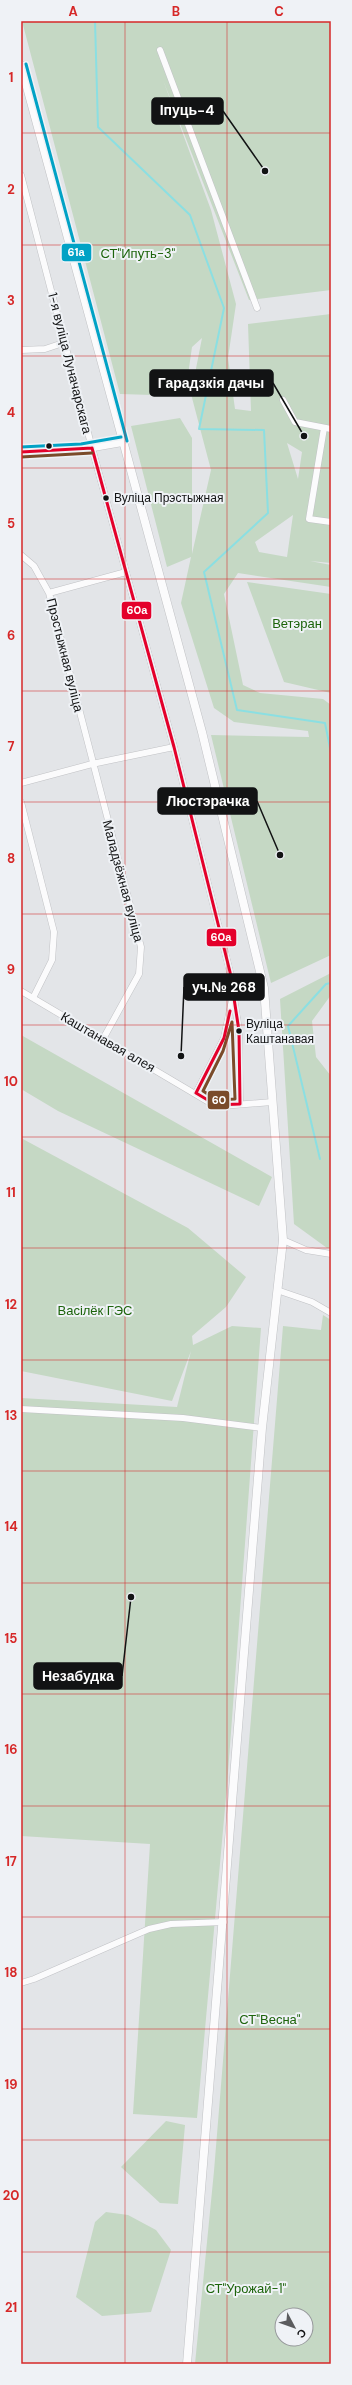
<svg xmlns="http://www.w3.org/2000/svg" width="352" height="2385" viewBox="0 0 352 2385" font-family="'DM Sans',sans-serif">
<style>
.green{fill:#c5d8c4;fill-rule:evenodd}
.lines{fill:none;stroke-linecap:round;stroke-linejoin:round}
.stream{stroke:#8bdfe2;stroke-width:2}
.street-casing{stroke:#c1c2c5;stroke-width:7}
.secondary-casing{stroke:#c1c2c5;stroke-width:9}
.street{stroke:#fbfbfc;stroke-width:6}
.secondary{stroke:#fbfbfc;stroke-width:8}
.bus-1-casing{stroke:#eff2f6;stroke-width:6}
.bus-2-casing{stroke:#eff2f6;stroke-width:6}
.bus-3-casing{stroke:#eff2f6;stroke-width:6}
.bus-1{stroke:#e4002b;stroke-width:3}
.bus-2{stroke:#7a4b2a;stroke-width:3}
.bus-3{stroke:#01a2c5;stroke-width:3}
.grid{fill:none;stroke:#d62828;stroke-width:1;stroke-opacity:0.55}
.bus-dot{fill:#121314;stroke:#eff2f6;stroke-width:1.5}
.labels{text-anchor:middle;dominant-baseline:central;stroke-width:4;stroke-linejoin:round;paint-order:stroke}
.bus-label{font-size:12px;fill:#121314;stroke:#eff2f6;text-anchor:start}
.park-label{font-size:13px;fill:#1c640b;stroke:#eff2f6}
.street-label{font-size:13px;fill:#121314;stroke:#eff2f6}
.leader{fill:none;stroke:#121314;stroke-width:1.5}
.callout-dot{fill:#121314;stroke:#eff2f6;stroke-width:1.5}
.callout{fill:#121314;stroke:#121314;stroke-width:1.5}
.callout-label{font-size:14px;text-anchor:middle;font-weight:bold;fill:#fff}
.line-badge{stroke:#eff2f6;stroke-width:1.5}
.badge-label{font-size:11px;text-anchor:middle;font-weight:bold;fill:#fff}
.neatline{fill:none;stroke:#d62828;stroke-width:1.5}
.grid-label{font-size:13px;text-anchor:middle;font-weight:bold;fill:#d62828}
</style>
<rect width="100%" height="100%" fill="#e3e5e8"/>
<path class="green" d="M22 21H331V290L249 300 163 80 211 210 236 304 228 358 235 409 251 411 248 324 331 314V563L310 561 331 565V587L238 573 224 594 243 685 260 693 323 699 331 705V955L271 983 211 735 309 737 308 731 234 722 214 708 181 603 191 557 167 567 131 426 180 418 192 438V554L211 470 191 394 202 338 192 347 185 396 120 394ZM287 443 302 452 298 479ZM293 515 287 557 259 552 255 542Z
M247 582 331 594V693L284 682Z
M331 973V995L312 1021 316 1057 331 1076V1248H327L294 1224 280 999Z
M21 1035 272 1177 259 1206 58 1111 21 1089Z
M21 1138 188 1228 246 1277 226 1307 192 1336 193 1345 232 1326 261 1328 227 1786 197 2118 133 2114 150 1844 21 1836V1398L177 1407 191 1351 172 1401 21 1371Z
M323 1315 331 1320V2364H195L214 2171 283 1326 321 1330ZM282 2315H306V2339H282Z
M166 2121 185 2125 178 2204 160 2203 121 2167Z
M106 2212 128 2215 156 2230 171 2250 151 2312 102 2316 76 2297 95 2222Z"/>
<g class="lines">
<path class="stream" d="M95 21 98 127 190 215 224 308 199 429 264 430 268 513 204 572 237 710 325 723 331 753
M320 1159 288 1026 326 984 331 983"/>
<g class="street-casing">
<path id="street" d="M160 50 257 308
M21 175 92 448 174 747 230 972 239 1031 240 1104
M21 350 45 349 66 342
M283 400 295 422 331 429
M324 428 309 519 331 522
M21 555 34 566 49 593 141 947 139 974 103 1039
M49 593 126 572
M21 783 92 764 174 747
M21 802 54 932 52 960 33 998
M21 991 212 1104 221 1106 272 1102
M196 1093 224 1038 232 1000
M283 1240 306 1250 331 1254
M277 1290 312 1302 331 1313
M21 1409 183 1418 262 1428
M21 1983 34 1979 149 1929 171 1924 224 1922"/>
</g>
<g class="secondary-casing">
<path id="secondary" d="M21 65 202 732 264 988 283 1240 262 1428 187 2364
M21 452 82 449 122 442"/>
</g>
<use href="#street" class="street"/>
<use href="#secondary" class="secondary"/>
<g class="bus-1-casing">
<path id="bus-1" d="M92 448 174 747 230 972 239 1031 240 1104
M21 452 92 448
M196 1093 224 1038 230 1011
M196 1093 216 1105 240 1104"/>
</g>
<g class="bus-2-casing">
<path id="bus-2" d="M21 457 92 453
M232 1022 235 1099 217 1100 203 1091 223 1051Z"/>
</g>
<g class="bus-3-casing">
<path id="bus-3" d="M26 64 127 441
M21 447 81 444 121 437"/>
</g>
<use href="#bus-1" class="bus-1"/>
<use href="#bus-2" class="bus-2"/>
<use href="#bus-3" class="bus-3"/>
</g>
<path class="grid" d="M125 21V2364M227 21V2364M21 133H331M21 245H331M21 356H331M21 468H331M21 579H331M21 691H331M21 802H331M21 914H331M21 1025H331M21 1137H331M21 1248H331M21 1360H331M21 1471H331M21 1583H331M21 1694H331M21 1806H331M21 1917H331M21 2029H331M21 2140H331M21 2252H331"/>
<g class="bus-dot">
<circle cx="49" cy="446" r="3.5"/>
<circle cx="106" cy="498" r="3.5"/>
<circle cx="239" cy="1031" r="3.5"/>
</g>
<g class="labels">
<g class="bus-label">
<text x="114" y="498">Вуліца Прэстыжная</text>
<text x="246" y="1024">Вуліца<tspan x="246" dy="15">Каштанавая</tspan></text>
</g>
<g class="park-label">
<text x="138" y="253">СТ"Ипуть-3"</text>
<text x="297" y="623">Ветэран</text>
<text x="95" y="1310">Васілёк ГЭС</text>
<text x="270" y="2019">СТ"Весна"</text>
<text x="246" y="2288">СТ"Урожай-1"</text>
</g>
<g class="street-label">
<text transform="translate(70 363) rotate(76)">1-я вуліца Луначарскага</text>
<text transform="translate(65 655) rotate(76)">Прэстыжная вуліца</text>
<text transform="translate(123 881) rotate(75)">Маладзёжная вуліца</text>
<text transform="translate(108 1042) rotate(30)">Каштанавая алея</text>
</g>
</g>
<path class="leader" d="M265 171L223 111M304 436L273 383M280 855L257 801M181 1056L184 987M131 1597L122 1676"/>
<g class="callout-dot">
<circle cx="265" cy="171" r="4"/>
<circle cx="304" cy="436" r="4"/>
<circle cx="280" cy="855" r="4"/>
<circle cx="181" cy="1056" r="4"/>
<circle cx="131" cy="1597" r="4"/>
</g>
<g class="callout">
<rect x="152" y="98" width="71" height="26" rx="4"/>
<rect x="150" y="370" width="123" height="26" rx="4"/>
<rect x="158" y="788" width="99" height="26" rx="4"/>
<rect x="184" y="974" width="80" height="26" rx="4"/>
<rect x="34" y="1663" width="88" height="26" rx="4"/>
</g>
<g class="callout-label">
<text x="187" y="115">Іпуць-4</text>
<text x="211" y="388">Гарадзкія дачы</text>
<text x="208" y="806">Люстэрачка</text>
<text x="224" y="992">уч.№ 268</text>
<text x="78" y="1681">Незабудка</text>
</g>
<g class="line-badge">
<rect x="61" y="243" width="31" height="19" rx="4" fill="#01a2c5"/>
<rect x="121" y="601" width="31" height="19" rx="4" fill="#e4002b"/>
<rect x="206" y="928" width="31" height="19" rx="4" fill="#e4002b"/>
<rect x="207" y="1090" width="23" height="20" rx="4" fill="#7a4b2a"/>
</g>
<g class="badge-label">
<text x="76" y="256">61а</text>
<text x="137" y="614">60а</text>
<text x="221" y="941">60а</text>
<text x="219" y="1104">60</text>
</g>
<rect width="352" height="2385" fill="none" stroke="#eff2f6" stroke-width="44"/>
<g transform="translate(294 2327) rotate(131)"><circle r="19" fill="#eff2f6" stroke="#97999c"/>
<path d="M0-3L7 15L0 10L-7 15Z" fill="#5b5c5e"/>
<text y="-6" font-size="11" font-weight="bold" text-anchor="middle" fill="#121314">С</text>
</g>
<rect x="22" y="22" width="308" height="2341" class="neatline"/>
<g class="grid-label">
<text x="73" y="16">A</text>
<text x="176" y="16">B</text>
<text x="279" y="16">C</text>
<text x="11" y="82">1</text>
<text x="11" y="194">2</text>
<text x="11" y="305">3</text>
<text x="11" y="417">4</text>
<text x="11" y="528">5</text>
<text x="11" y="640">6</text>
<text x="11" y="751">7</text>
<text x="11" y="863">8</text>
<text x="11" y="974">9</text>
<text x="11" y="1086">10</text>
<text x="11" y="1197">11</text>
<text x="11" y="1309">12</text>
<text x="11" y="1420">13</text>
<text x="11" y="1531">14</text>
<text x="11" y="1643">15</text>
<text x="11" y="1754">16</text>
<text x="11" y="1866">17</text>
<text x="11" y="1977">18</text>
<text x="11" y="2089">19</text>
<text x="11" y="2200">20</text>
<text x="11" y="2312">21</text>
</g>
</svg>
